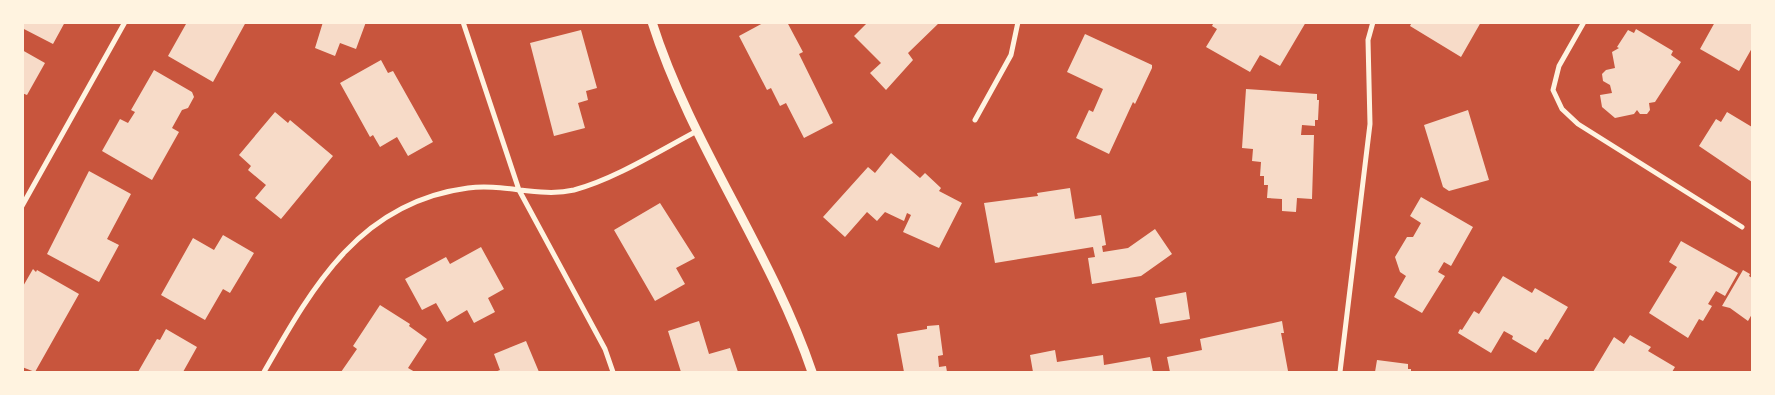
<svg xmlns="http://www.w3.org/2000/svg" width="1775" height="395" viewBox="0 0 1775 395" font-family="'Roboto Condensed',sans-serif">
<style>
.building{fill:#f7dbc8}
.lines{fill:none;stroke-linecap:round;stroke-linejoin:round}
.minor{stroke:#fff3e0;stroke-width:5}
.tertiary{stroke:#fff3e0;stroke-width:9}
</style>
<rect width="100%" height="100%" fill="#c8553d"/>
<path class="building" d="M22 22H65L53 44 22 28Z
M183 22H246L213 82 168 56 186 24Z
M323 22H366L356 49 340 43 335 56 315 48Z
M765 22H787L803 52 799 54 833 123 804 138 786 103 780 106 771 88 767 90 739 36Z
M868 22H940L908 53 913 60 886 90 870 73 881 63 854 36Z
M1214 22H1306L1280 66 1260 55 1250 72 1206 47 1217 29 1212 26Z
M1412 22H1481L1461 57 1410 26Z
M1715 22H1752V48L1739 71 1700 49Z
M1636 29 1673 51 1671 55 1681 62 1655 102 1649 103 1650 110 1647 114H1640L1637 110 1634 114 1615 118 1602 107 1600 95 1612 93 1610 85 1603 81 1602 74 1606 70 1615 68 1612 52 1619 48 1617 47 1628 30 1634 33Z
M581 30 597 88 586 91 588 100 578 103 585 128 554 136 530 43Z
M1085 34 1152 65V68L1135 104 1133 102 1109 154 1076 138 1089 110 1093 112 1103 89 1067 72Z
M22 50 45 63 27 95 22 93Z
M381 60 388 73 393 71 433 142 408 156 397 137 380 147 373 135 370 137 340 83Z
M154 70 192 92 194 97 188 108 182 110 172 128 179 132 152 180 102 151 120 119 128 123 135 112 131 110Z
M1246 89 1317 94V100H1319L1318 120H1315V126L1302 125 1301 135H1314L1312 199 1297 198 1296 212 1282 211V199L1267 198 1268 185H1264V176H1260L1261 162 1252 161 1253 149 1242 148Z
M1468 110 1489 180 1449 191 1443 187 1424 125Z
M275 112 288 123 290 120 333 156 281 219 255 198 266 185 248 170 251 166 239 155Z
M1727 112 1752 127V182L1699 146 1716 119 1721 122Z
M891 153 920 178 925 173 941 188 939 191 962 203 939 248 903 232 911 215 907 213 904 221 885 212 877 221 867 212 845 237 823 217 868 167 875 173Z
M89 171 131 194 107 239 119 245 99 282 47 254Z
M1070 188 1075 219 1101 215 1106 245 1102 246 1103 252 1128 248 1155 229 1172 254 1141 276 1092 284 1088 258 1095 257 1093 247 995 263 984 203 1038 196 1037 193Z
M1421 197 1473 227 1451 266 1444 262 1438 272 1445 276 1422 313 1394 297 1406 276 1400 272 1395 257 1407 237H1413L1421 223 1410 216Z
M660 203 695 258 676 268 685 284 655 301 614 230Z
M223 235 254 253 230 293 223 289 205 320 161 295 193 238 214 250Z
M1681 241 1738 273 1725 296 1716 291 1708 304 1712 306 1703 321 1699 319 1688 338 1649 313 1677 267 1669 262Z
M481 247 504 289 488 298 495 312 474 323 467 310 447 322 436 303 422 310 405 279 446 257 450 264Z
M33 269 36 272 37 270 79 294 35 372 22 367V288Z
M1743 270 1750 274 1749 276 1752 278V314L1748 321 1730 308 1722 306Z
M1503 276 1532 293 1535 288 1568 307 1548 340 1545 339 1536 353 1512 339 1513 336 1504 331 1491 353 1458 333 1460 329 1462 330 1474 311 1479 314Z
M1186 292 1190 319 1160 324 1155 298Z
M380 305 410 324 409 326 427 339 408 368 415 372H341L357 349 353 346Z
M699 321 709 354 730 348 738 372H681L668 331Z
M1282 321 1284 333H1281L1288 371 1170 372 1167 357 1202 350 1200 339Z
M939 325 943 355 938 356 939 367 946 366 947 372H904L897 334 927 329V326Z
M166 329 197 347 183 372H138L157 339 160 340Z
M1630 335 1651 347 1648 351 1675 367 1672 372H1593L1614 337 1624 344Z
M526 341 539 372H495L500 370 494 354Z
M1055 350 1057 362 1103 355 1104 365 1150 357 1153 372H1033L1030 355Z
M1377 360 1408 364V369H1411V372H1375Z"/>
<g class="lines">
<path class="minor" d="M463 22 519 190 605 349 613 372
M1584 22 1559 66 1553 90 1562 109 1578 124 1742 227
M975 120 1011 55 1018 22
M22 206 125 22
M264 372C313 286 360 202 468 188 503 183 540 198 574 190 615 179 659 151 697 131
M1340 372 1370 124 1368 40 1373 22"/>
<path class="tertiary" d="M652 22C691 145 771 251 812 372"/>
</g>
<rect width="1775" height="395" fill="none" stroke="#fff3e0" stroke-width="48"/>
</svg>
